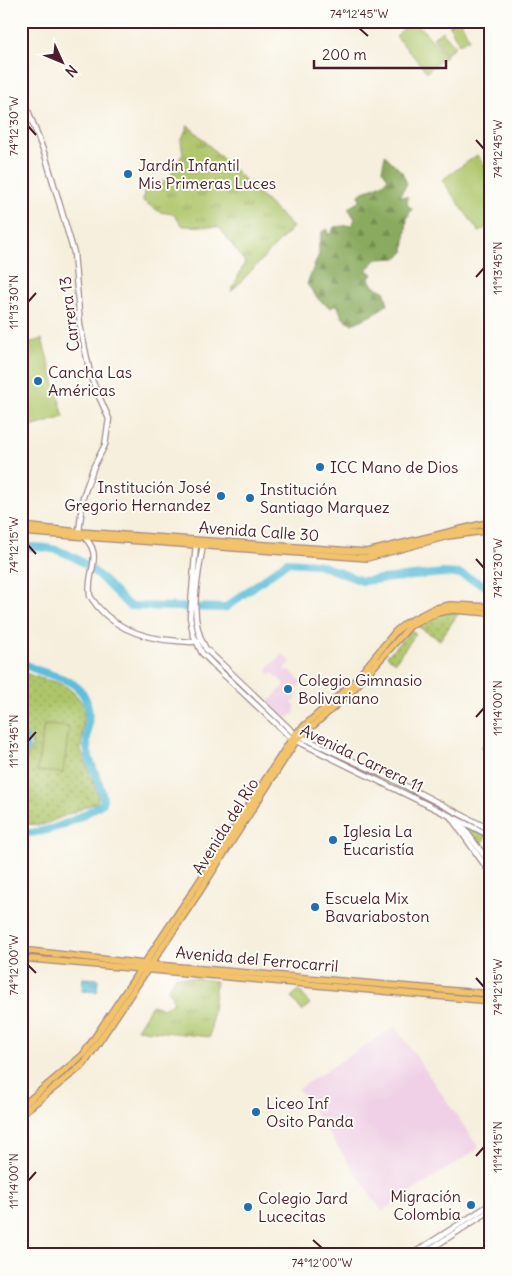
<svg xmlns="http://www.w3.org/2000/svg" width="512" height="1276" viewBox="0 0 512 1276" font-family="Delius,sans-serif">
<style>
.built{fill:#efd0e6}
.grass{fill:url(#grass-tufts);stroke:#7c724b}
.forest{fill:url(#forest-firs);stroke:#6a6545}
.park{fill:url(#park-dots);stroke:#7c724b}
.pitch{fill:#aec66b;stroke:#7c724b}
.water{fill:url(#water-waves);stroke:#526e82}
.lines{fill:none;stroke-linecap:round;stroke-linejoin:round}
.river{stroke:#5bbed9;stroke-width:8}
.minor-casing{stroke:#a08784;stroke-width:7}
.major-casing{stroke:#a08784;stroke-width:8}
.minor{stroke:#fff;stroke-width:4.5}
.major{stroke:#f2c36a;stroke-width:5.5}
.ticks{fill:none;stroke:#4a1f2b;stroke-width:2}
.poi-dot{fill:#1f6fb2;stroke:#fdfcf7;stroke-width:2}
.labels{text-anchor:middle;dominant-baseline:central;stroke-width:4;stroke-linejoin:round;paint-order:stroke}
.poi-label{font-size:16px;fill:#4a1f2b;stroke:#fdfcf7;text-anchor:start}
.street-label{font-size:16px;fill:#4a1f2b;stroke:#fdfcf7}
.neatline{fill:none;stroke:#4a1f2b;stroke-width:2}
.ticks-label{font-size:12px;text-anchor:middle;fill:#4a1f2b}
</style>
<defs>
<pattern id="grass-tufts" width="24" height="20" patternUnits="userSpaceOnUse" patternTransform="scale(1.25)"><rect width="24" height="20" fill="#aec66b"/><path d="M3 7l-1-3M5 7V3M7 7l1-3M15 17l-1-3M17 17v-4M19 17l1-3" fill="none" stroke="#90a058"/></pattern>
<pattern id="forest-firs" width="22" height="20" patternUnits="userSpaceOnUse" patternTransform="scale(1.25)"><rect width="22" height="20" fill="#8aab5f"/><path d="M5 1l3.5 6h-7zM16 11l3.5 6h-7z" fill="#738b4f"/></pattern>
<pattern id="park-dots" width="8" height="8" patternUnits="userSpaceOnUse" patternTransform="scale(1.25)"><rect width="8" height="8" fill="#aec66b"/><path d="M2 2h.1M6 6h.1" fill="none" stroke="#90a058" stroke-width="1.8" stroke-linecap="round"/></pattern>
<pattern id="water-waves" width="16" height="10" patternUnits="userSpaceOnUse" patternTransform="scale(1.25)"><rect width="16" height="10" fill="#5bbed9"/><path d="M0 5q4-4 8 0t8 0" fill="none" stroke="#4d9ab0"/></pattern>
</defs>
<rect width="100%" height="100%" fill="#fdfcf7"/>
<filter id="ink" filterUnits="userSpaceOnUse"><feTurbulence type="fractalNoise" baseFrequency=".02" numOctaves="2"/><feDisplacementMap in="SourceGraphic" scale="10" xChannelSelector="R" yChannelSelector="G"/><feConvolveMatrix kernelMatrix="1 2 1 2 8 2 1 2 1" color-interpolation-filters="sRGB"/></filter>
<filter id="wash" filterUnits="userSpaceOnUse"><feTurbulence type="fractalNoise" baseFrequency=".0096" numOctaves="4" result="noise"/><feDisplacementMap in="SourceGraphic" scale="20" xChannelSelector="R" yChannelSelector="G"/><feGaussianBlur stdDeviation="1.12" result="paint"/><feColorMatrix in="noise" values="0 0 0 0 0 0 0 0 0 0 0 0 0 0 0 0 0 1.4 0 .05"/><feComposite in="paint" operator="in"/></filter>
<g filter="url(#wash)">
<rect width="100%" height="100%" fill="#f6efdd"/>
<path class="built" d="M283 654 291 662 284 669 287 671 289 669 302 683 291 693 297 699 292 703 296 707 294 710 295 712 286 720 268 702 285 685 273 673 271 675 266 670Z
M395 1026 479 1148 382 1211 298 1089Z"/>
<path class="grass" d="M188 125 293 227 231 292 245 262 219 227 183 226 173 214 160 212 143 201 145 185 168 181 183 153 181 141Z
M176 976 216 981 210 1037 137 1029 152 1005 163 1008 174 1002 168 989Z"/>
<path class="forest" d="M385 155 402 172 407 184 399 196 408 197 407 204 412 209 407 218 404 252 396 258 377 259 366 270 373 274 369 278 372 285 384 291 388 304 372 315 352 324 342 317 337 304 331 308 319 300 307 284 319 254V244L322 232 327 229 328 234H331L334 227 352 225 355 219 348 208 360 201 359 195C369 186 380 189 388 178L382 170Z"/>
<path class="park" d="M460 611 440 640 417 626 440 614Z
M411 630 416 634 395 662 387 656Z
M21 670C48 687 62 672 85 707L81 750 98 795 97 802 43 825 21 824V775L32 745 30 739 21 730Z
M491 735V754L481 748Z
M462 824 487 835 480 847Z"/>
<path class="pitch" d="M412 21H415L446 56 427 72 396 36Z
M458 21H461L469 39 459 44 449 25Z
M442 31 455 46 446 54 433 38Z
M477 155 491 175V224L479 232 442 180Z
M42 339 64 417 21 430V345Z
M44 725 69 727 63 773 37 771Z
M299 990 310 1004 302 1011 291 997Z"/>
<path class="water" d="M83 978 98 979 97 992 82 991Z"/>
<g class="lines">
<path class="river" d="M21 548C72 541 97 574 129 606L225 608 287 562 317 564 362 581 443 573 460 574 491 588
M21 662C43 678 82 673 88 707 91 721 84 738 88 753 91 768 104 789 103 803 80 818 49 835 21 833
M21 733C30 743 24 752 21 764"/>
</g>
</g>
<g filter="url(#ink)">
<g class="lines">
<g class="minor-casing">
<path id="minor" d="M21 92 46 158 74 253 80 325 91 378 109 419 105 445 94 466 83 497 79 532C107 555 86 568 90 596 109 627 143 639 178 641 186 641 193 644 201 640
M196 543 190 617 193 634 202 653 221 672 291 738 491 836
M203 544C198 579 187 618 206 649L295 734 392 779 491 830
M450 816 491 874
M458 820 491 865
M411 1255 491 1204
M421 1255 491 1210"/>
</g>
<g class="major-casing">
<path id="major" d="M21 526 79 532 367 552 491 522
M21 532 367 558 448 536 491 530
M21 950 145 964 491 994
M21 958 491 1001
M21 1107 83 1055 195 888 295 734 353 683 396 631 406 623 433 609 450 605 491 607
M21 1114 84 1064 200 891 296 741 353 690 410 626 436 613 453 610 491 613"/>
</g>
<use href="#minor" class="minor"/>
<use href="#major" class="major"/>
</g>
</g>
<path class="ticks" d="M359 28 368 36M28 126 36 135M476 140 484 149M476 277 484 268M28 302 36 293M28 545 36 554M476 559 484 568M476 717 484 708M28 741 36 732M28 965 36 973M476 978 484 987M476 1156 484 1147M28 1181 36 1172M313 1240 322 1248"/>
<g class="poi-dot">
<circle cx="128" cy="174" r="5"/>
<circle cx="38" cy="381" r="5"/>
<circle cx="320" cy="467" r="5"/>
<circle cx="221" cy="496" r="5"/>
<circle cx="250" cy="498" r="5"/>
<circle cx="288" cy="689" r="5"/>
<circle cx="333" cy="840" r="5"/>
<circle cx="315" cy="907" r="5"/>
<circle cx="256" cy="1112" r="5"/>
<circle cx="471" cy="1205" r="5"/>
<circle cx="248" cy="1207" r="5"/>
</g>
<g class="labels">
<g class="poi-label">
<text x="138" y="165">Jardín Infantil<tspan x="138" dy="18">Mis Primeras Luces</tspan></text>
<text x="48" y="372">Cancha Las<tspan x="48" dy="18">Américas</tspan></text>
<text x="330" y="467">ICC Mano de Dios</text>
<text x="211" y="487" text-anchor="end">Institución José<tspan x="211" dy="18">Gregorio Hernandez</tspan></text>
<text x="260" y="489">Institución<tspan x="260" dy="18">Santiago Marquez</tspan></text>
<text x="298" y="680">Colegio Gimnasio<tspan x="298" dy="18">Bolivariano</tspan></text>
<text x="343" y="831">Iglesia La<tspan x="343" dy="18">Eucaristía</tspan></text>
<text x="325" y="898">Escuela Mix<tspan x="325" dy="18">Bavariaboston</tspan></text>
<text x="266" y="1103">Liceo Inf<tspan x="266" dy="18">Osito Panda</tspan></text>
<text x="461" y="1196" text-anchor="end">Migración<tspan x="461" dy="18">Colombia</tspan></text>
<text x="258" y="1198">Colegio Jard<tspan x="258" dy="18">Lucecitas</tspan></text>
</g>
<g class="street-label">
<text transform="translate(69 314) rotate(-97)">Carrera 13</text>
<text transform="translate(259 531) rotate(4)">Avenida Calle 30</text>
<text transform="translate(362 758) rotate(26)">Avenida Carrera 11</text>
<text transform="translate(225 826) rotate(-58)">Avenida del Río</text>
<text transform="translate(257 959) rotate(5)">Avenida del Ferrocarril</text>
</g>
</g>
<rect width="512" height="1276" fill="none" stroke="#fdfcf7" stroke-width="55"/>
<g transform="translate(62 62) rotate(134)" stroke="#fdfcf7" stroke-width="4" paint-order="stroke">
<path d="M0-4L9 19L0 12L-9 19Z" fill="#4a1f2b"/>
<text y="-8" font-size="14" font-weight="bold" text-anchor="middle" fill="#4a1f2b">N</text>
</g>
<path d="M314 60v8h132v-8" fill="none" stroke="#4a1f2b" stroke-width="2.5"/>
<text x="322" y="60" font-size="15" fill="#4a1f2b" stroke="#fdfcf7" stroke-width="4" paint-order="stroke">200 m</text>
<rect x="28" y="28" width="456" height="1220" class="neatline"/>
<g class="ticks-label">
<text x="359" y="18">74°12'45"W</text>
<text transform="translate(14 126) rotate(-90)" y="4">74°12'30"W</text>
<text transform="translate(498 149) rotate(-90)" y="4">74°12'45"W</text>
<text transform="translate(498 268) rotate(-90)" y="4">11°13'45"N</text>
<text transform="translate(14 302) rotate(-90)" y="4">11°13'30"N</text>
<text transform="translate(14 545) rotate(-90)" y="4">74°12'15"W</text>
<text transform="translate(498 568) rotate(-90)" y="4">74°12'30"W</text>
<text transform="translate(498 708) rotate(-90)" y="4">11°14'00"N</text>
<text transform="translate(14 741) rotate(-90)" y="4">11°13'45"N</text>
<text transform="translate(14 965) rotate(-90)" y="4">74°12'00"W</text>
<text transform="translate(498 987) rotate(-90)" y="4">74°12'15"W</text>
<text transform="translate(498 1147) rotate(-90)" y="4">11°14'15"N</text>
<text transform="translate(14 1181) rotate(-90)" y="4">11°14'00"N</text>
<text x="322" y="1267">74°12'00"W</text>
</g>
</svg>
